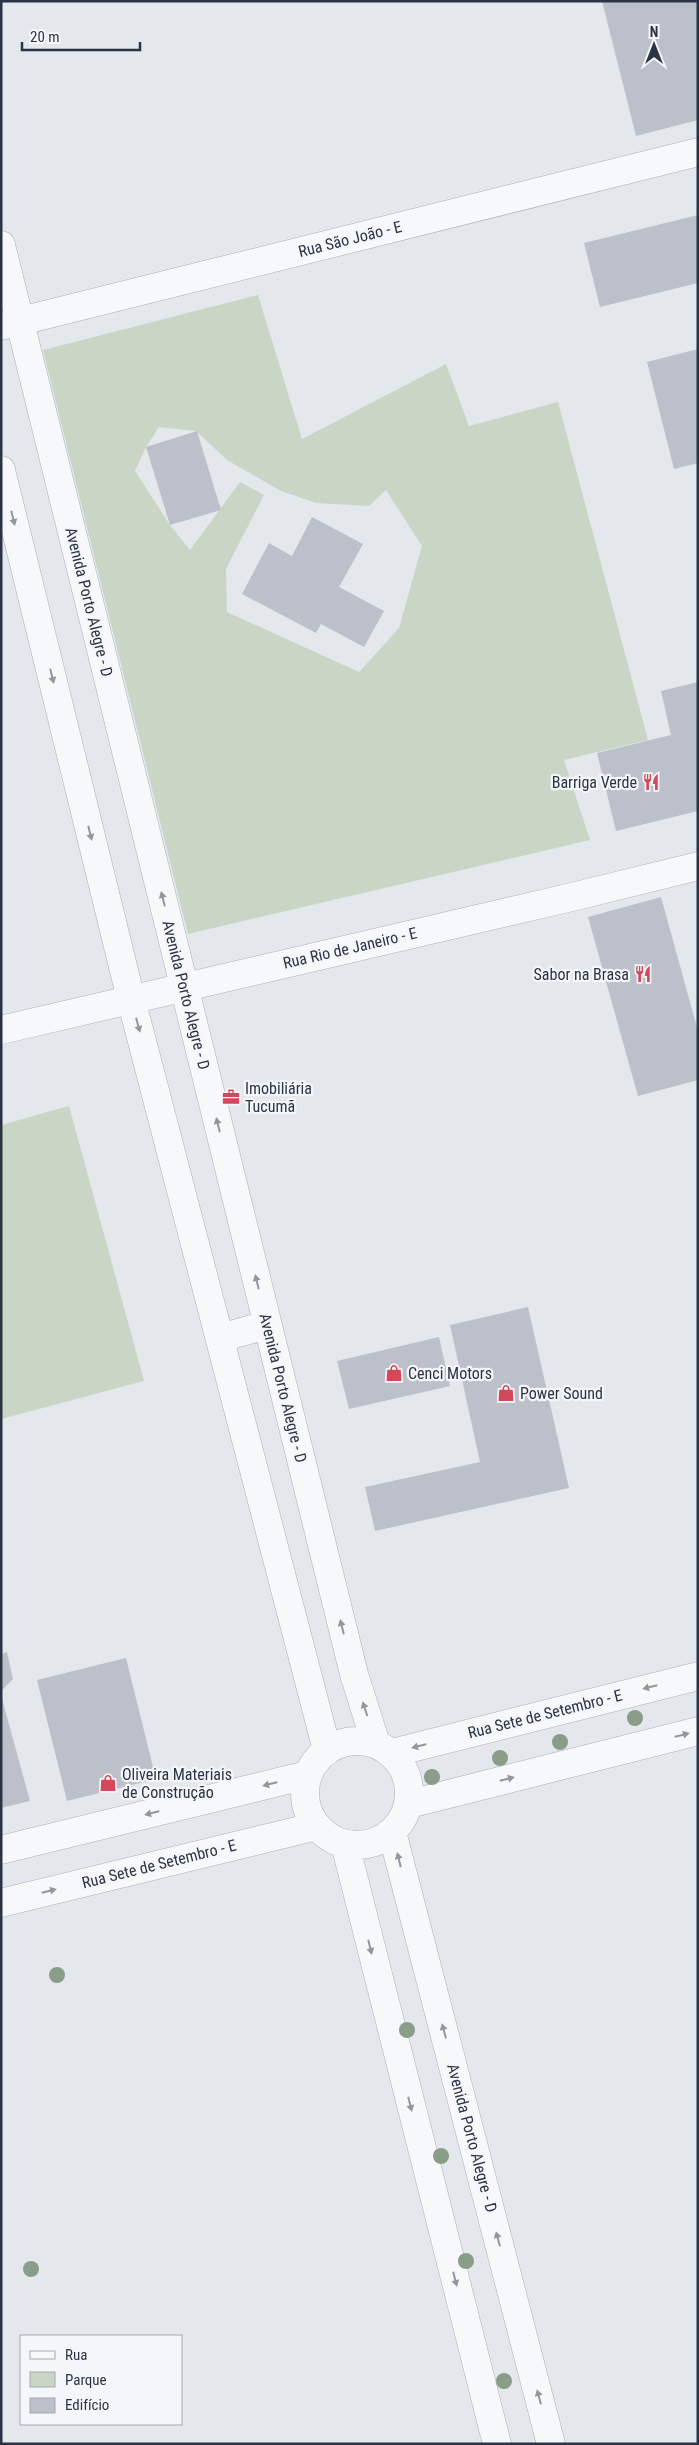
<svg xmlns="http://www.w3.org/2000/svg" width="699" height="2445" viewBox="0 0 699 2445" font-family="'Roboto Condensed',sans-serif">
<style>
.green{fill:#c9d6c5;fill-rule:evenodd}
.building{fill:#bbc0ca}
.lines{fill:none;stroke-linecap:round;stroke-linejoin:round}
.minor-casing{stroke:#a9aeb7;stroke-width:29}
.tertiary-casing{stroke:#a9aeb7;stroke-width:29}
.minor{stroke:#f7f8fa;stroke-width:28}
.tertiary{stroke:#f7f8fa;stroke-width:28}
.tree{fill:#899d89}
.oneway{fill:#9196a0}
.labels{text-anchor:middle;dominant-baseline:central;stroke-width:4.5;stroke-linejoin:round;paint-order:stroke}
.street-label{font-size:16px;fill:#2b3445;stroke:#f4f6f9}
.poi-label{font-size:16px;fill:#2b3445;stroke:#f4f6f9;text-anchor:start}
</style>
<rect width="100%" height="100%" fill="#e4e7ec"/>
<path class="green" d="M258 295 302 439 446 364 469 426 558 402 648 740 564 760 590 840 188 934 43 350ZM159 427 196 431 227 460 281 491 316 503 369 506 386 490 422 546 399 628 359 672 227 612 226 569 264 495 240 482 190 550 170 525 135 471 146 447Z
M69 1106 144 1381 1 1419V1125Z"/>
<path class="building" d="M602 1H698V120L636 136Z
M698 215V283L600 307 584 243Z
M698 349V463L674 469 647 362Z
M197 431 221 510 170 525 146 447Z
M312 517 363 544 339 587 384 611 364 647 321 624 316 633 242 594 269 543 292 556Z
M698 682V811L616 831 597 753 671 735 661 691Z
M661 897 698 1031V1080L638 1096 588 917Z
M528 1307 569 1488 375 1531 365 1487 480 1462 450 1325Z
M439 1337 450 1386 349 1409 337 1361Z
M7 1652 13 1679 1 1691V1654Z
M126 1658 156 1779 67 1801 37 1680Z
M1 1695 30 1801 1 1808Z"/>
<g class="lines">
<g class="minor-casing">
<path id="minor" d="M1 326 698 152
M1 1030 572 897 698 866"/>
</g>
<g class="tertiary-casing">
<path id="tertiary" d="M1 245 354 1674 376 1744
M1 470 131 999 327 1750
M220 1338 267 1325
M305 1793a52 52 0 1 1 104 0a52 52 0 1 1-104 0Z
M392 1753 698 1676
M409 1804 698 1731
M392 1832 551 2444
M345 1844 497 2444
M1 1850 307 1775
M1 1903 317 1826"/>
</g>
<use href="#minor" class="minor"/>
<use href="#tertiary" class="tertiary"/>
</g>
<g class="tree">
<circle cx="635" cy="1718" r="8"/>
<circle cx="560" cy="1742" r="8"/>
<circle cx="500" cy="1758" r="8"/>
<circle cx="432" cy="1777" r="8"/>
<circle cx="57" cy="1975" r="8"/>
<circle cx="407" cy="2030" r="8"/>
<circle cx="441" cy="2156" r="8"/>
<circle cx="466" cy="2261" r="8"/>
<circle cx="31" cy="2269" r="8"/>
<circle cx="504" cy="2381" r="8"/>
</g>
<defs><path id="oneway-solid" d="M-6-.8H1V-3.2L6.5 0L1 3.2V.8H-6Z" transform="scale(1.25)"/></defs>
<g class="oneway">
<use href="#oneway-solid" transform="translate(13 518) rotate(76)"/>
<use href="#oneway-solid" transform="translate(52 676) rotate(76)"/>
<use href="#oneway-solid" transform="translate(90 833) rotate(76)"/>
<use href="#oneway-solid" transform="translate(163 899) rotate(-104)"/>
<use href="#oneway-solid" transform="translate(138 1025) rotate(75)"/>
<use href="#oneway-solid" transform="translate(218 1125) rotate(-104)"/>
<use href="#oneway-solid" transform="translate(257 1282) rotate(-104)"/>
<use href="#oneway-solid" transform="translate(342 1627) rotate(-104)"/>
<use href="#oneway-solid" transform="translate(650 1687) rotate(166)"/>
<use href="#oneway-solid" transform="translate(365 1709) rotate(-108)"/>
<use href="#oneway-solid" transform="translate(682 1735) rotate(-14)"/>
<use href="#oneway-solid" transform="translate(419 1746) rotate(166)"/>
<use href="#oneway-solid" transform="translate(507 1779) rotate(-14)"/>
<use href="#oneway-solid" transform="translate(270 1784) rotate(166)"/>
<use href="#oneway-solid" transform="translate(152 1813) rotate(166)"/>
<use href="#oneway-solid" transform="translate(399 1860) rotate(-104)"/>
<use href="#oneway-solid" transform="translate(49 1891) rotate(-14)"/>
<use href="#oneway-solid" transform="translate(370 1947) rotate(76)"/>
<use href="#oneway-solid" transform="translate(444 2031) rotate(-105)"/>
<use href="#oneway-solid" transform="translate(410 2104) rotate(76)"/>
<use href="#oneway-solid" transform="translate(498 2239) rotate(-105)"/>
<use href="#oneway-solid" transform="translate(455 2279) rotate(76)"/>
<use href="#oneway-solid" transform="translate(539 2397) rotate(-105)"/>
</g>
<defs>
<g id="restaurant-bare" transform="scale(1.35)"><path d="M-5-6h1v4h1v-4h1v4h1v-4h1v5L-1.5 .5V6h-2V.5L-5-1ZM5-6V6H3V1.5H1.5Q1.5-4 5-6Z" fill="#d1495b" stroke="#f4f6f9" stroke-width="2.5" paint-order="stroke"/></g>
<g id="office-bare" transform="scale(1.35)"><path d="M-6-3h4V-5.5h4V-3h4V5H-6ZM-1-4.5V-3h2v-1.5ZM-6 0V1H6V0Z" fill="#d1495b" stroke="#f4f6f9" stroke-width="2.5" paint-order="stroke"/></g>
<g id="shop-bare" transform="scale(1.35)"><path d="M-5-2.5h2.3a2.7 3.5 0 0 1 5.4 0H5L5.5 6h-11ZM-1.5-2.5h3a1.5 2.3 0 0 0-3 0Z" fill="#d1495b" stroke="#f4f6f9" stroke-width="2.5" paint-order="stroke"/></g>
</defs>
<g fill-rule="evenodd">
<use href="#restaurant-bare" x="651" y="782"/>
<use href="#restaurant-bare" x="643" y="974"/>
<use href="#office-bare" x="231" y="1097"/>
<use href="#shop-bare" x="394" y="1373"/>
<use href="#shop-bare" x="506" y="1393"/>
<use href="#shop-bare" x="108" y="1783"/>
</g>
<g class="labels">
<g class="street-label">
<text transform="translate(350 239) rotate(-14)">Rua São João - E</text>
<text transform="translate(89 602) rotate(76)">Avenida Porto Alegre - D</text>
<text transform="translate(350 948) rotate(-13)">Rua Rio de Janeiro - E</text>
<text transform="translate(186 995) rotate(76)">Avenida Porto Alegre - D</text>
<text transform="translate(283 1388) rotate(76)">Avenida Porto Alegre - D</text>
<text transform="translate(545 1714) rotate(-14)">Rua Sete de Setembro - E</text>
<text transform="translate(159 1864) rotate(-14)">Rua Sete de Setembro - E</text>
<text transform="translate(472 2138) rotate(75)">Avenida Porto Alegre - D</text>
</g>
<g class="poi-label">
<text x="637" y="782" text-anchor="end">Barriga Verde</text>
<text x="629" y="974" text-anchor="end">Sabor na Brasa</text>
<text x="245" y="1088">Imobiliária<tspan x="245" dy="18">Tucumã</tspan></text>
<text x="408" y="1373">Cenci Motors</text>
<text x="520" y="1393">Power Sound</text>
<text x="122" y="1774">Oliveira Materiais<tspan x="122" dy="18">de Construção</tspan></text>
</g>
</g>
<rect width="699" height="2445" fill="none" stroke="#2b3445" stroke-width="5"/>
<rect x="20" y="2335" width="162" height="90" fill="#f4f6f9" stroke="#a4a8b1"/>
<rect x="30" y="2351" width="25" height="8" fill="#f7f8fa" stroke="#a4a8b1"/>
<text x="65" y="2360" font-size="15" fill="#2b3445">Rua</text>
<rect x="30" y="2372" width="25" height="15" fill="#c9d6c5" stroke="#a4a8b1"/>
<text x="65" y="2385" font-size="15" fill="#2b3445">Parque</text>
<rect x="30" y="2398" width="25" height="15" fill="#bbc0ca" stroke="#a4a8b1"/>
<text x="65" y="2410" font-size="15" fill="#2b3445">Edifício</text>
<g transform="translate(654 45)" stroke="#f4f6f9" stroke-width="4" paint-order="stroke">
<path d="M0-4L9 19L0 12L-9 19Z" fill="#2b3445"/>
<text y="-8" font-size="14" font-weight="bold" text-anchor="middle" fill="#2b3445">N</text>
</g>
<path d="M22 42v8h118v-8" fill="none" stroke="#2b3445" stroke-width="2.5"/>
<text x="30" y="42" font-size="15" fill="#2b3445" stroke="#f4f6f9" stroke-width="4" paint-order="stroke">20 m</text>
</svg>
